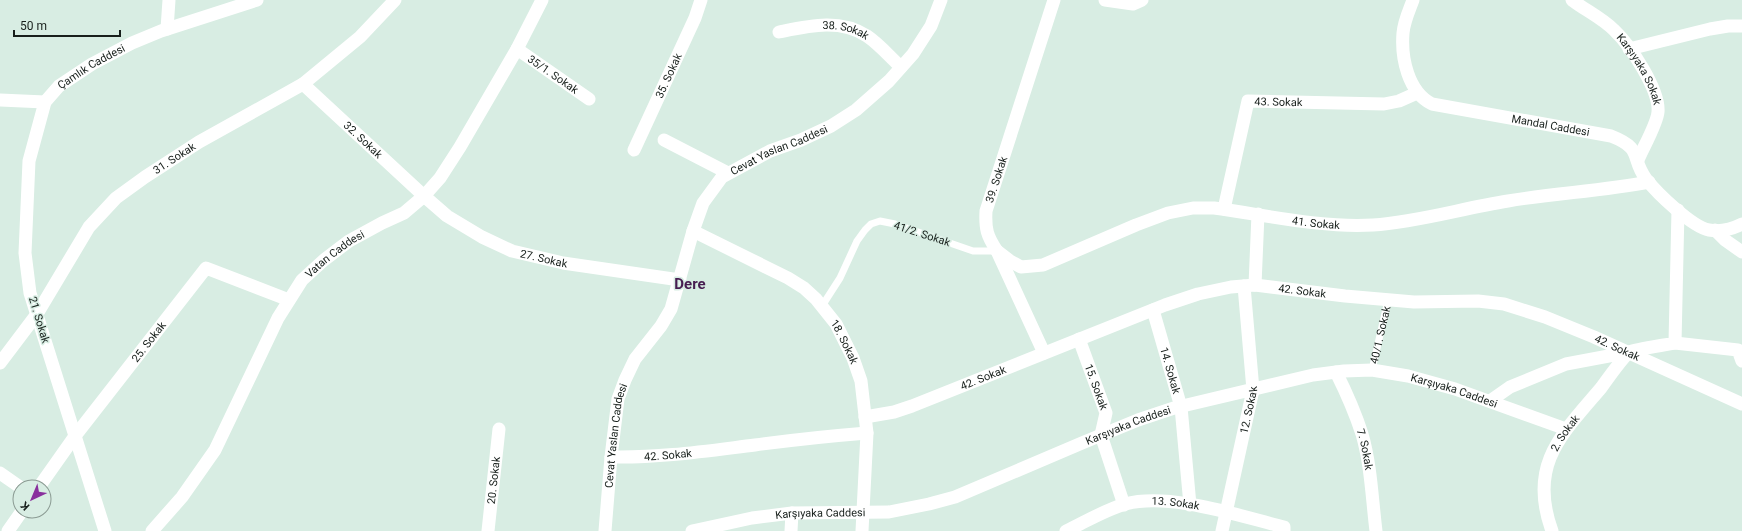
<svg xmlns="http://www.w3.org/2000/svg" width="1742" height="531" viewBox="0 0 1742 531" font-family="Roboto,sans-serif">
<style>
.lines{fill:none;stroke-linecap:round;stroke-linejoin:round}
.service{stroke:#fff;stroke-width:7}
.minor{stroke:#fff;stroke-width:13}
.labels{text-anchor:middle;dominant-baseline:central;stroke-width:3;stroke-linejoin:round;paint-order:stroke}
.street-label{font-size:11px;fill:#171f1b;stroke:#d8ede3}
.district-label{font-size:15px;font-weight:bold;fill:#471d51;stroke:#d8ede3}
</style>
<rect width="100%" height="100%" fill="#d8ede3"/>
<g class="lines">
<g class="service">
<path d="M822 306 840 278 857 241 865 230 871 224 880 221 895 224 973 251H997"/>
<path id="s1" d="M1372 370 1388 300"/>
</g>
<g class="minor">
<path d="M1105 0 1133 4 1142 0"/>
<path id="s2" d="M1413 0C1409 11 1404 21 1403 33 1401 58 1408 92 1432 104L1611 136C1644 149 1630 157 1646 179 1657 193 1692 227 1709 230 1720 232 1732 229 1742 224"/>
<path id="s3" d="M1572 0C1585 10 1602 18 1614 30 1630 45 1660 90 1658 112 1657 124 1643 148 1638 160"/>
<path d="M167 29 169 0"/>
<path id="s4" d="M779 32C808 26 840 18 867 36 879 44 890 57 901 67"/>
<path id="s5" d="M517 49 589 99"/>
<path d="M1629 49 1710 29 1728 26H1742"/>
<path id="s6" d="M303 84 424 196 447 216 482 237 512 251 563 263 680 280"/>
<path d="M0 100 45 102"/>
<path d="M664 140 728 173"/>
<path id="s7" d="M634 150 695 18 701 0"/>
<path id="s8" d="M1224 209 1248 101 1384 104 1399 101 1417 93"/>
<path d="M1715 230 1725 240 1742 252"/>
<path id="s9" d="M693 231 788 278 804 288 816 299 836 324 853 358 861 381 867 433 862 531"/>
<path id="s10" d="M997 251 1010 261 1021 267 1043 265 1136 225 1168 213 1193 208H1214C1266 215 1320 228 1373 225 1418 222 1463 208 1508 201 1555 193 1602 191 1649 182"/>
<path d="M1255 285 1258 214"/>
<path id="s11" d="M1153 310 1181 407 1190 505"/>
<path id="s12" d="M1079 339 1106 413 1101 435 1124 505"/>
<path d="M1675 343 1738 350 1742 361"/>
<path id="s13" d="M1044 353 997 251C987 236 985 229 986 211L1054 0"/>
<path id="s14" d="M0 363 37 314 89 227 116 198 145 177 199 142 303 84 360 37 395 0"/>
<path id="s15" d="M1336 372C1346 392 1355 412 1362 434 1371 465 1372 499 1376 531"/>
<path d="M1490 401 1510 387 1566 364 1630 352"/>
<path id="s16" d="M865 417 894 412 912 406 1165 305 1198 294 1231 287 1255 285 1345 296 1414 302 1478 301 1504 304 1545 317 1594 337 1742 404"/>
<path id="s17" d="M611 457C660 458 706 451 755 445 792 440 830 436 867 433"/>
<path d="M0 473 20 487"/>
<path id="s18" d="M39 487 75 436 206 268 289 300"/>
<path d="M8 531 22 511"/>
<path id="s19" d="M105 531 30 293 25 253 29 161 45 102 59 86 92 64 132 43 161 31 257 0"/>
<path id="s20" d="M152 531 182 497 215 450 278 318 302 280 324 260 349 241 382 223 404 213 424 196 440 178 460 147 517 49 542 0"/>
<path id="s21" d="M488 531 499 429"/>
<path id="s22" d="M605 531 611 457 618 399 625 380 635 359 661 326 671 309 693 231 703 203 722 177 770 151 801 140 831 126 856 110 889 81 913 54 931 26 941 0"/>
<path id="s23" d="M692 531 752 518 792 513 889 512 929 504 955 497 1082 443 1138 420 1174 408 1313 375 1344 371 1372 370 1408 376 1455 389 1566 429"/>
<path d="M791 531 792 513"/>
<path id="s24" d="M1066 531C1085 522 1105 510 1125 504 1170 492 1239 516 1284 527V531"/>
<path id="s25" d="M1222 531 1253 390 1244 286"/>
<path id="s26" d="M1552 531C1528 465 1561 435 1601 388 1606 381 1625 355 1630 352 1635 349 1666 345 1675 343L1678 210"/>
</g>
</g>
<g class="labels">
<g class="street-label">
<text stroke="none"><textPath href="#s4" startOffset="68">38. Sokak</textPath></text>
<text stroke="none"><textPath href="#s19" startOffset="502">Çamlık Caddesi</textPath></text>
<text stroke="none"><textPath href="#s3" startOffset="99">Karşıyaka Sokak</textPath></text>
<text stroke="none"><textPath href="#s5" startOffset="44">35/1. Sokak</textPath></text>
<text stroke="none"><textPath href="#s7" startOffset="82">35. Sokak</textPath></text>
<text stroke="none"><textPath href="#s8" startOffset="141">43. Sokak</textPath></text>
<text stroke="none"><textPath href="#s2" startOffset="236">Mandal Caddesi</textPath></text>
<text stroke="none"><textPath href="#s6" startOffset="82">32. Sokak</textPath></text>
<text stroke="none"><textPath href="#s22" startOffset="444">Cevat Yaslan Caddesi</textPath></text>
<text stroke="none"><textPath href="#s14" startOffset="273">31. Sokak</textPath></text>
<text stroke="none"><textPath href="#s13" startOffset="188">39. Sokak</textPath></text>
<text stroke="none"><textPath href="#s10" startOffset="336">41. Sokak</textPath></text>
<text transform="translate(922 234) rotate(18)">41/2. Sokak</text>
<text stroke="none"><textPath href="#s20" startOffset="336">Vatan Caddesi</textPath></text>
<text stroke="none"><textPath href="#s6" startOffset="302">27. Sokak</textPath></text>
<text stroke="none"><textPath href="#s16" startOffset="461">42. Sokak</textPath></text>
<text transform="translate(39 320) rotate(73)">21. Sokak</text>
<text stroke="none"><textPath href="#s1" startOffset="36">40/1. Sokak</textPath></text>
<text stroke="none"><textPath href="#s18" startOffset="182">25. Sokak</textPath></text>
<text stroke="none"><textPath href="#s9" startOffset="193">18. Sokak</textPath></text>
<text stroke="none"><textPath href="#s16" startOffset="785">42. Sokak</textPath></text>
<text stroke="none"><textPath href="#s11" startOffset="63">14. Sokak</textPath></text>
<text stroke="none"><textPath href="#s16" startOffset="125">42. Sokak</textPath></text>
<text stroke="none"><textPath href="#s12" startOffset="51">15. Sokak</textPath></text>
<text stroke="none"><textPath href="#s23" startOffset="790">Karşıyaka Caddesi</textPath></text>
<text stroke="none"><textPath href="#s25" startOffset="124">12. Sokak</textPath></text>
<text stroke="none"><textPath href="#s23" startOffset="454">Karşıyaka Caddesi</textPath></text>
<text stroke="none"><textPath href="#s26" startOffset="104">2. Sokak</textPath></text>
<text stroke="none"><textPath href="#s22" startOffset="96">Cevat Yaslan Caddesi</textPath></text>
<text stroke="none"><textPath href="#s15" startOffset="83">7. Sokak</textPath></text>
<text stroke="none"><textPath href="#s17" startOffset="57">42. Sokak</textPath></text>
<text stroke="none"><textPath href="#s21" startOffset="51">20. Sokak</textPath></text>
<text stroke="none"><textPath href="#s24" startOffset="116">13. Sokak</textPath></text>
<text stroke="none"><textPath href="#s23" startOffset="130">Karşıyaka Caddesi</textPath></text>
</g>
<g class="district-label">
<text x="690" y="284">Dere</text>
</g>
</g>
<g transform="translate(32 499) rotate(224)"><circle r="19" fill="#d8ede3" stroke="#8b9b93"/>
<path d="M0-3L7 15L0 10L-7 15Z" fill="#89309d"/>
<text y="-6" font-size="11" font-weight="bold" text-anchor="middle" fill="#171f1b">K</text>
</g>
<path d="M14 30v6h106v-6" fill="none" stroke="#171f1b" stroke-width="2"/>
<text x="20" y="30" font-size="12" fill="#171f1b" stroke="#d8ede3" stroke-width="3" paint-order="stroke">50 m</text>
</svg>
